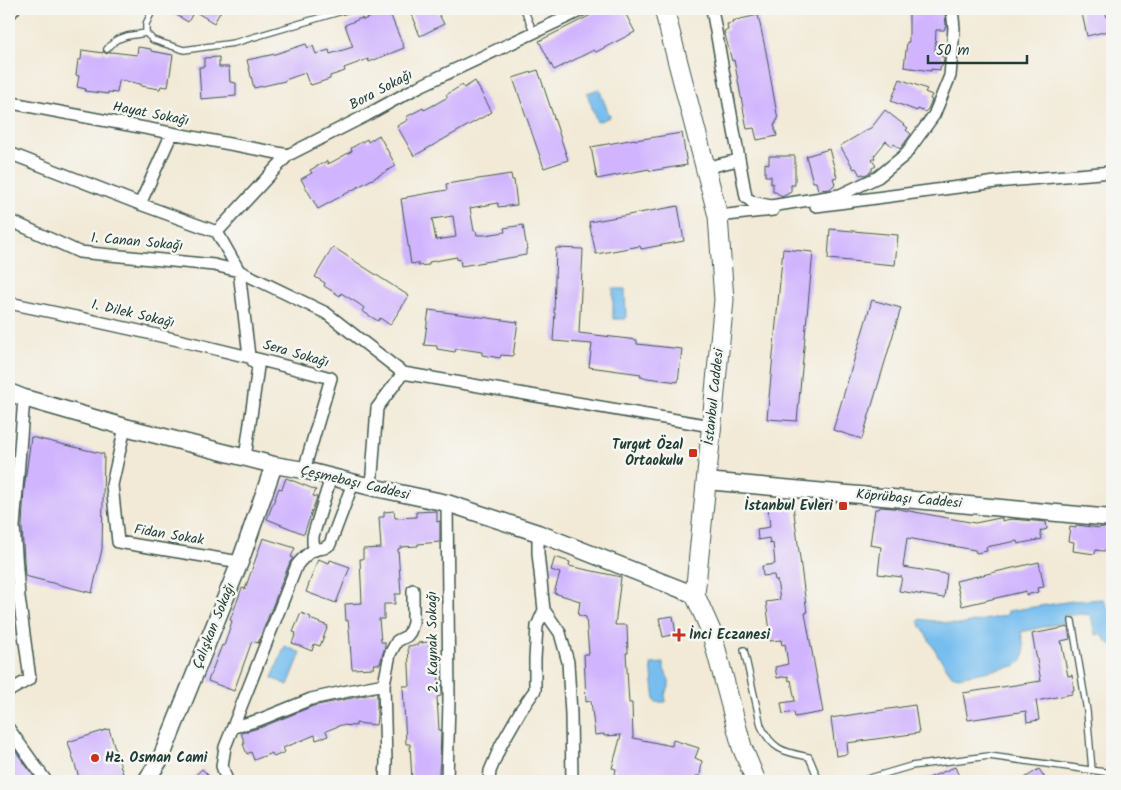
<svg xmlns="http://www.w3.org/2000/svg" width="1121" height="790" viewBox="0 0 1121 790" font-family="Kalam,sans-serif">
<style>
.water{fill:#77beef;stroke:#4b7e92}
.building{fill:#d0b4fe;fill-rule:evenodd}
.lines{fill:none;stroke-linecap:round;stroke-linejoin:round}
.lane-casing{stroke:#3f574c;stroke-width:8}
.street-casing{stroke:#3f574c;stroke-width:14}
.secondary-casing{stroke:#3f574c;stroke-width:19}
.primary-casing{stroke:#3f574c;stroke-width:21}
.lane{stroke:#fff;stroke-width:5.5}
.street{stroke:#fff;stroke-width:11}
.secondary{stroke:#fff;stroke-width:16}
.primary{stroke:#fff;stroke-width:19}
.poi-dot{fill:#c8321e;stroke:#f6f6f2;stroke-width:2}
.labels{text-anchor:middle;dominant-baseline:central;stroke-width:5;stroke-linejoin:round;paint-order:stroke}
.street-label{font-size:14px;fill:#1f3d34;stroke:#f6f6f2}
.poi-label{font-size:14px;font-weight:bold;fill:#1f3d34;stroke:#f6f6f2;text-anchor:end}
</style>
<rect width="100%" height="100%" fill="#f6f6f2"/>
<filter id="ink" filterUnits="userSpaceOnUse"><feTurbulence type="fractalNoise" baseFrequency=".02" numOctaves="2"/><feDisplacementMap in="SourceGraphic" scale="10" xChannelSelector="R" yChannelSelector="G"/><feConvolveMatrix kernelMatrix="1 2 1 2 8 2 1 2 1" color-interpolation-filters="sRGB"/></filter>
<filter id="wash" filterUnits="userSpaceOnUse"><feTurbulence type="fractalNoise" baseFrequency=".0096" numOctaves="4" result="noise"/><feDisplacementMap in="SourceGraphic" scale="20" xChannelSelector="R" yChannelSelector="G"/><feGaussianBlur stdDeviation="1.12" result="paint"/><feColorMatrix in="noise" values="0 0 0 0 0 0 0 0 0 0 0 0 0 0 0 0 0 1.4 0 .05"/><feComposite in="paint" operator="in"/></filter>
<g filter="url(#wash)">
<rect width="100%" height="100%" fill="#f2ead7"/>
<path class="water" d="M599 89 610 117 597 122 587 93Z
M613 289H625L626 319H613Z
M1103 599 1108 609 1112 613V647L1101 634 1095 635 1091 615 1081 614 1064 616 1065 622 1021 632C1023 645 1029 659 1015 666L958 677 952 675 938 655 918 621 920 619 960 625 1007 615 1008 611 1072 601Z
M285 646 301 653 288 685 272 678Z
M664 663V669L669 680V687L665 694 666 702H655L651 664Z"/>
<g id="blocks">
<path class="building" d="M166 9H222L214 23 194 11 188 22Z
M415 9H436L444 24 420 36 415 24H416L412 15 417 12Z
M603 9H623L635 32 596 52 594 50 554 70 539 41Z
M909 9H937L938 12H945L946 26 944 30H936L935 51 941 52V56L944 58 943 64 940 67V70L931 69V71L904 67 907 42H909Z
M1081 9H1105L1107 18 1112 17V30L1087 36Z
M389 11 404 48 369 62 368 59 344 68 345 71 330 76V79L311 85 310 83 309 84 305 73 285 80V81L254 88 247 60 275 54 306 44 308 48 313 46 316 54 329 50 330 54 353 47 345 25 362 18 363 20 382 12V14Z
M758 15 766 52 778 120 776 121V124H774L777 136 757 140 754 128 747 129 736 70 734 60 732 61 724 31 728 30 727 24 733 23 732 21Z
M138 47 151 49V51L173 55 168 87 161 86 160 89 141 86V84L119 80 117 93 108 92V94L85 91 86 89 77 87 79 76 76 75 78 60H81L82 50 103 53V51L106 54 111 52 137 55Z
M219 57V67H229L230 82 236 83V96L201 99 199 67H204V58Z
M538 70 568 160 544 168 513 78Z
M900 79 927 89 925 92 932 95 930 99 932 100 928 109 925 112 918 109 917 111 891 101Z
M475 81 492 112 414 156 397 126 408 120 406 117 423 108 424 110 430 107 448 97 446 95 462 85 464 88Z
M885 110 908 128 906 130 911 134 900 149 894 144 892 146 886 141 874 156 875 158 872 160 876 166 872 168V171L865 175 863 174 860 175 856 168 854 169 840 146 872 127Z
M682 133 687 165 650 171 649 169 597 179 591 147 635 139V140Z
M379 135 396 166 318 209 301 179 312 173 310 170 327 161 328 164 334 161 352 151 351 148 367 139 368 142Z
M829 149 837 177 833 178 835 184 830 189 818 190 816 182H813L806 156Z
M769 156H795V185H791V192L782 197 776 192H773V183L771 184V176H765V163L769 164Z
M511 174 512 180H514L517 205 498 207V203L470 208 474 231H476L477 235H485L505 232 504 228 523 225 527 249H526V255L461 266 460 259 457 260V257L429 262V265L418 266V263L411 264 401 199 407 198V197L447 190 446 184ZM453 216 456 237 436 240 432 219Z
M678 206 684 241 641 249 640 246 596 254 589 222Z
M830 229 898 235 895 265 828 259Z
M333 247 409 296 390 325 380 318 378 321 362 311 364 308 359 304 341 293 340 296 324 286 325 283 315 277Z
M556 248 583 249 579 333 637 340V344L682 349 678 382 640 377 641 374 589 367 592 344 553 341 555 313H554Z
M783 249 813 252 797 421 767 419Z
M872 300 901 308 862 439 833 430Z
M429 310 518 322 513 356 501 355 500 358 482 355V352L462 349H456L455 352 437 349V346L424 345Z
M31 437 104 454 102 549 92 593 25 576 22 527 24 489Z
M286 478 316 490 313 496 317 497 304 534 267 519 279 488 282 489Z
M793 505 807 613H805L823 712 795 717 794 712 783 714 781 703 795 701 791 680 789 681 788 676 777 678 775 667 788 664 785 644 782 645 781 640 770 641 768 631H770L766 602 780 600 777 580H775L774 575 763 576 762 566 775 564 773 543 770 544 769 538 758 540 757 529 770 527 768 508Z
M880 507 893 508 975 523 1000 518H1002V521L1011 519 1046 522 1047 529 1040 531 1042 539 1018 544 1017 541 986 547 987 551 976 553 975 550 907 538 903 567 947 574 944 598 899 591 902 577 878 574 881 547 870 545 875 509H879Z
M394 511 395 518 416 517V512L437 511V522L440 521V542L418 544V546L401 547V548L398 549 401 594H395V604H384V619H379L381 642H385V647L383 653 380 664H373L374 668 352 669 349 629 348 620 346 621 345 604 362 603 360 559H363V549L381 548 379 517H384V512Z
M1076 525 1100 528V527L1112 528 1110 552 1096 550 1095 554 1073 551 1074 542 1068 541 1070 527 1076 528Z
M263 538 295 548 291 557 293 558 290 562 258 643 252 641 234 691 208 681 222 645 224 646 232 621 230 620 242 588 245 589Z
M555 557 570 562 569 566 621 577 615 625H627L628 653H626L629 703H632L633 738 672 746 673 740 699 748 695 758 702 761 700 776H696L695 781H624L614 780 616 769 612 768 621 735 604 736V734L595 735 591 701 586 702 584 654H589L586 617 578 615 580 601 554 593 560 573 551 570Z
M318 559 329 563 330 560 350 567 336 603 306 592Z
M1039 562 1044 587 1037 588 1038 592 1026 595V591L962 606 956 581Z
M301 613 311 617 310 619 328 626 320 646 314 644 312 651 292 643 296 633 293 632Z
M673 616 676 634 663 637 659 618Z
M1068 627 1070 639 1061 641 1068 676 1072 675 1074 690 1072 691V694L1036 701 1039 720 1027 722 1026 711 968 720 963 693 1041 681 1032 634Z
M429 642V647L437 646 439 684H441V696L437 697 439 730H441L440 762 438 781H412L410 744H406L403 686H410L408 646 418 645V643Z
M377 693V717L376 725 356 723V726L341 725 326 731 328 736 316 740 315 735 283 748 285 752 274 757 272 753 254 760 251 752 247 754 243 744H245L241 733 262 727 313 706Z
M915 705 919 733 847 743 848 754 836 756 831 718Z
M109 729 123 774 100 781H80L68 742Z
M9 742 37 781H9Z
M955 767 961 781H921Z
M202 769 214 781H189Z
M1039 769 1047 781H1020Z"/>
</g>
</g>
<g filter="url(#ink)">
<use href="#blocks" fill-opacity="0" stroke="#3f574c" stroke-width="1"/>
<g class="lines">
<g class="lane-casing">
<path id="lane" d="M153 9 146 24V33L153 40 184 50 234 43 349 9
M524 9 534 33
M107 49 116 40 127 36 146 33
M1072 621 1087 711 1092 770
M744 650 761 726C773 751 785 752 809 757L819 781
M860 781 911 766 989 756 1112 773"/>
</g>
<g class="street-casing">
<path id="street" d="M712 9 746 197 752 202 771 206 840 195 878 177 905 155 934 115 950 76 954 28 952 9
M9 15 14 9
M9 101 12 103 288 155
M9 153 140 204 217 232 239 271 249 356
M705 168 738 160
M140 204 172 133
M816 206 996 182 1112 172
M718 216 773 210
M9 220 79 252 214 265 239 271 326 313 403 373 711 426
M217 232 288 155 367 115 418 87 584 9
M9 303C117 325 225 350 331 378L304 470
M125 427 112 485 118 542 240 562
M245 458 258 367 249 356
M371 487 377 408 403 373
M447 503 449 699 447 781
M315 550 313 543V536L331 477
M544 610 560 633 568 662 571 714 572 781
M9 691 30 679 19 597 14 527 24 398
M234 727 259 720 311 699 348 691 384 684
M9 729 46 781
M227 781 222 766 225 747 297 565C302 559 307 553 314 550 323 547 322 551 330 544L353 483
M385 781 386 762 384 684 390 654 397 641 407 636 410 632 413 623V590
M489 781 490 771 501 745 521 710 535 690V659L537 626 544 610 538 553V533"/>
</g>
<g class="secondary-casing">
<path id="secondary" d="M9 392 24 398 125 427 274 465 304 470 371 487 447 503 538 533 695 595
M706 481 1112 518
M146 781 161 758 240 562 274 465"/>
</g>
<g class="primary-casing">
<path id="primary" d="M664 9 718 216 724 300 695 595 711 631 742 747 756 781"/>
</g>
<use href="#lane" class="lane"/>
<use href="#street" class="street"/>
<use href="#secondary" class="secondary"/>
<use href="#primary" class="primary"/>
</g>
</g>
<g class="poi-dot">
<rect x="688" y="448" width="10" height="10" rx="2.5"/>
<rect x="838" y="501" width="10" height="10" rx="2.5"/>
<path d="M676.5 627.5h5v5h5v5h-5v5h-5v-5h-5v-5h5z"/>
<circle cx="95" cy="758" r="5"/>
</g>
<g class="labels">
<g class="street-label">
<text transform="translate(381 90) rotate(-28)">Bora Sokağı</text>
<text transform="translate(151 114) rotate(11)">Hayat Sokağı</text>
<text transform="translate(137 242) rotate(5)">1. Canan Sokağı</text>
<text transform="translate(133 314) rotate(13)">1. Dilek Sokağı</text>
<text transform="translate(296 354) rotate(16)">Sera Sokağı</text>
<text transform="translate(714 397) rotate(-84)">İstanbul Caddesi</text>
<text transform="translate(355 483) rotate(13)">Çeşmebaşı Caddesi</text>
<text transform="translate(909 499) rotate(5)">Köprübaşı Caddesi</text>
<text transform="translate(169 535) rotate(9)">Fidan Sokak</text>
<text transform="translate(214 626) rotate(-68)">Çalışkan Sokağı</text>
<text transform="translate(433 642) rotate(-91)">2. Kaynak Sokağı</text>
</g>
<g class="poi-label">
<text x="683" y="445">Turgut Özal<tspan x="683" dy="16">Ortaokulu</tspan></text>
<text x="833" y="506">İstanbul Evleri</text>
<text x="689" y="635" text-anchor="start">İnci Eczanesi</text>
<text x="105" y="758" text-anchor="start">Hz. Osman Cami</text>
</g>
</g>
<rect width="1121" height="790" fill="none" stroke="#f6f6f2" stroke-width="30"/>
<path d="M928 55v8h99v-8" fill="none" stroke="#1f3d34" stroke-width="2.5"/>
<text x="936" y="55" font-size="15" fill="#1f3d34" stroke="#f6f6f2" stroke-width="4" paint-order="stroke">50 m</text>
</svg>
